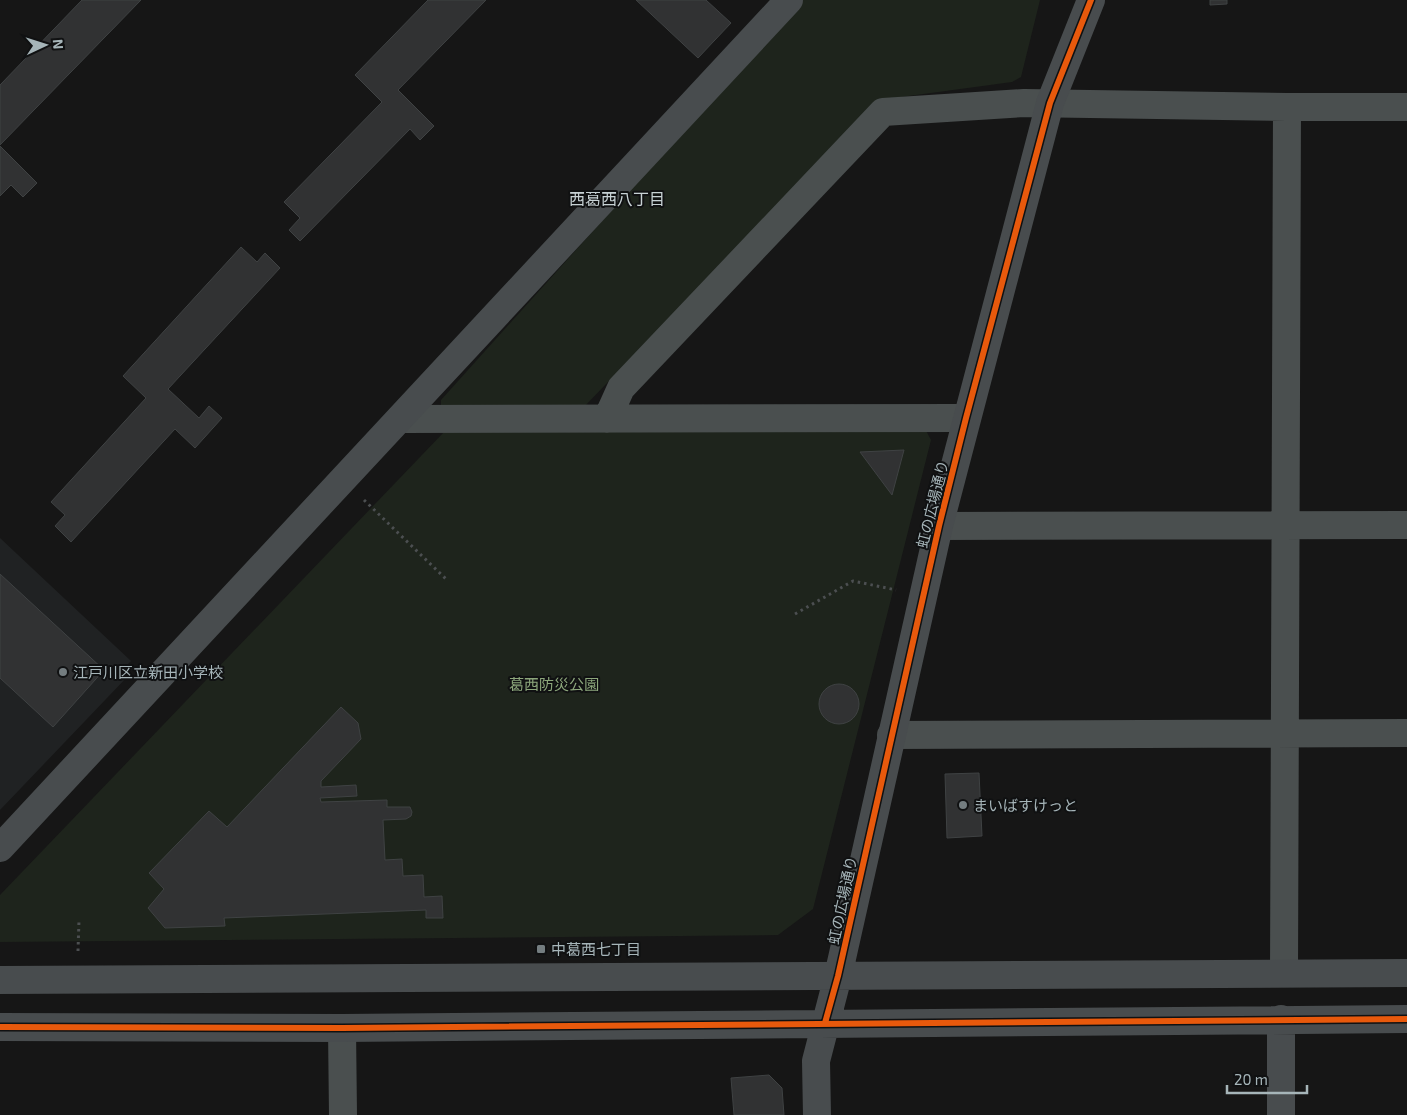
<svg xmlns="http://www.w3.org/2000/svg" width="1407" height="1115" viewBox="0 0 1407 1115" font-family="'Exo 2','Noto Sans JP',sans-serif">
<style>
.built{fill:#202223}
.green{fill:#1e241c}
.building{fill:#313233;stroke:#3f4243}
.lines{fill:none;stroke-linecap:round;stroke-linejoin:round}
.path{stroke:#4c4f51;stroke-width:3;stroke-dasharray:2.5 4;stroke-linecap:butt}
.street{stroke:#4a4f4f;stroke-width:28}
.secondary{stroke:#484c4e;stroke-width:28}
.cycleway-casing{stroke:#101112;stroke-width:9}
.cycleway{stroke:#e8590c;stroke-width:6}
.poi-dot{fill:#747d80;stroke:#101112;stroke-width:2}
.labels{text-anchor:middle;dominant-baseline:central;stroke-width:4;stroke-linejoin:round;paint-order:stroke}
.street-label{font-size:15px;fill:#a6b5b9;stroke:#101112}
.poi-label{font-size:15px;fill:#a6b5b9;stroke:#101112;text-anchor:start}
.park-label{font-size:15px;fill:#8ca67b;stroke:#101112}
.neighbourhood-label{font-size:16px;fill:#c7d1d4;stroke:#101112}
</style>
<rect width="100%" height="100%" fill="#161616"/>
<path class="built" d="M0 538 131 661 123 669 128 676 0 810Z"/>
<path class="green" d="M801 0H1040L1021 77 1012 82 879 100 583 408 441 410V400Z
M924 427 931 440 813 909 778 935 0 942V895L445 431Z"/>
<path class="building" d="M82 0H141L0 145V85Z
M428 0H486L398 90 434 126 420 140 410 129 300 241 289 230 300 218 284 202 382 102 355 75Z
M636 0H706L731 23 698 58Z
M1210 0H1227V4L1210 5Z
M0 146 37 183 23 197 11 185 0 196Z
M241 247 257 262 265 253 280 268 168 389 199 418 209 406 222 418 195 448 175 429 71 542 55 526 65 515 51 502 146 398 123 376Z
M904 450 892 495 860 452Z
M0 574 104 670 53 727 0 678Z
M819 704a20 20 0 1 1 40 0a20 20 0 1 1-40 0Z
M341 707 358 723 361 739 321 781V787L356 785 357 796 320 798 321 802 387 800V807H410L412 812 411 816 406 819 383 820 385 860 402 859 403 876 423 875 424 897 442 896 443 918H426V910L224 918 225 926 165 928 148 908 164 889 149 873 209 811 227 827Z
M979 773 982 836 947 838 945 774Z
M769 1075 782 1088 784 1115H734L731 1078Z"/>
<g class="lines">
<path class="path" d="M364 500 448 581
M795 614 853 581 896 590
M78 951 79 920"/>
<path class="street" d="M400 419 966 418
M607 419 621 388 883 112 1024 103 1287 107H1407
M939 526 1407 525
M891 735 1407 733
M1284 973 1287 107
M342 1028 343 1115"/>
<path class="secondary" d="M0 848 789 0
M0 980 1407 973
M0 1027 342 1028 1407 1019
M817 1115 816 1061 838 976 939 526 1050 103 1091 0
M1281 1115V1019"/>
<g class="cycleway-casing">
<path id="cycleway" d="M825 1023 838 976 939 526 966 418 1050 103 1091 0
M0 1027 342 1028 1407 1019"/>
</g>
<use href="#cycleway" class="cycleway"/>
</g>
<g class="poi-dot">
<circle cx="63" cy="672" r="5"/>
<circle cx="963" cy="805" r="5"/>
<rect x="536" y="944" width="10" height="10" rx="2.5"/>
</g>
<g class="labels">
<g class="street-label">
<text transform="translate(932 504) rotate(-76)">虹の広場通り</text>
<text transform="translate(842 900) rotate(-78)">虹の広場通り</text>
</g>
<g class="poi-label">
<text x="73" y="672">江戸川区立新田小学校</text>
<text x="973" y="805">まいばすけっと</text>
<text x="551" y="949">中葛西七丁目</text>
</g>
<g class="park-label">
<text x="554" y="684">葛西防災公園</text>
</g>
<g class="neighbourhood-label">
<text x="617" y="198">西葛西八丁目</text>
</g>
</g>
<g transform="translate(45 45) rotate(86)" stroke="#101112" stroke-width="4" paint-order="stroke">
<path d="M0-4L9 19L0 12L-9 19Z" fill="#a6b5b9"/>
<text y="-8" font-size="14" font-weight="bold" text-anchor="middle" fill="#a6b5b9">N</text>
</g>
<path d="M1227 1085v8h80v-8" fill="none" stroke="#a6b5b9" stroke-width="2.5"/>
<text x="1234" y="1085" font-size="15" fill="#a6b5b9" stroke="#101112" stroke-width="4" paint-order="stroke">20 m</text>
</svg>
